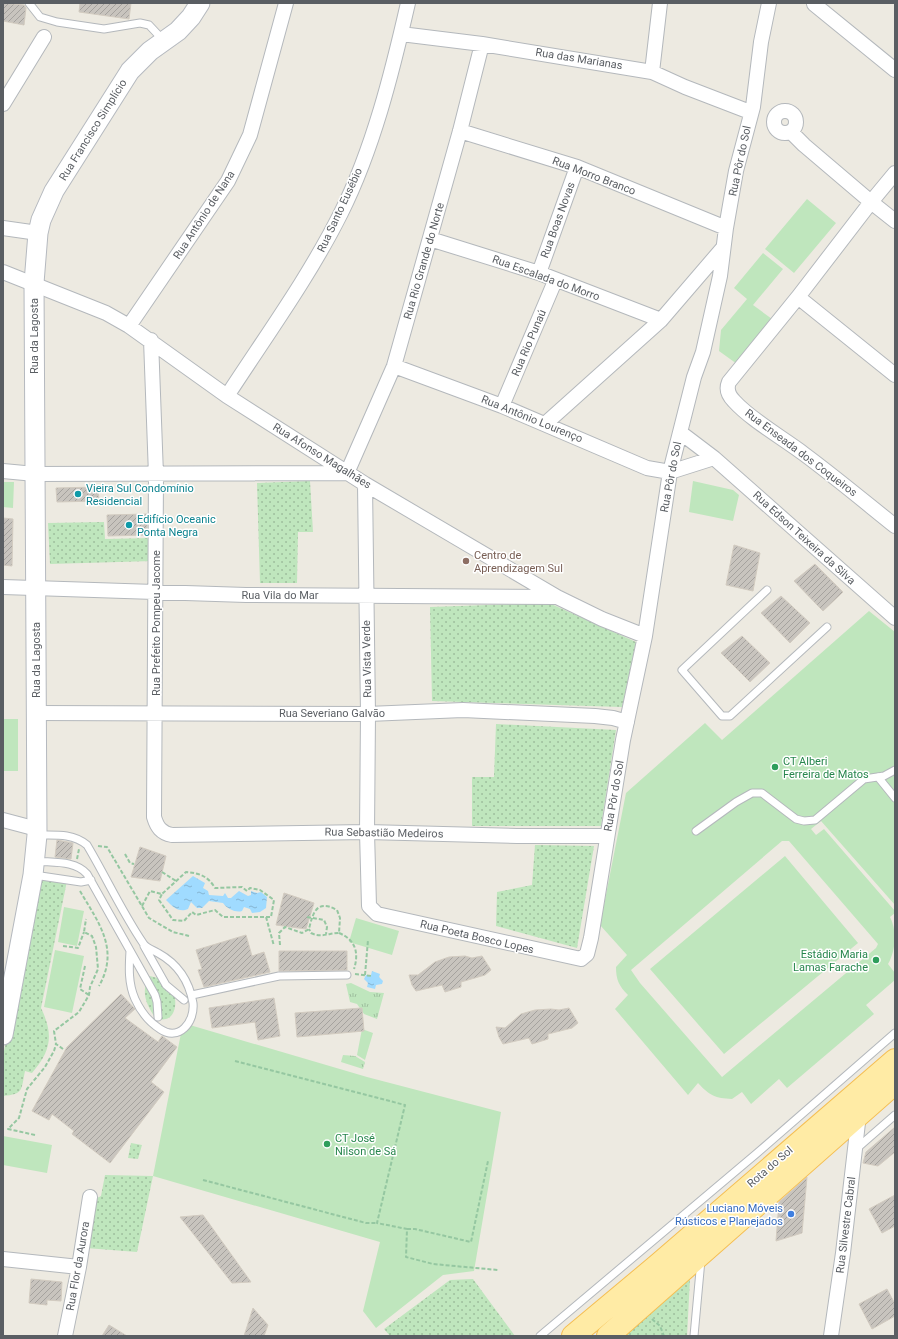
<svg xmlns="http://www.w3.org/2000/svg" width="898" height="1339" viewBox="0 0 898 1339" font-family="Roboto,sans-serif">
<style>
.grass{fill:url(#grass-dots)}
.park{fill:url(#park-tufts)}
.garden{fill:#bfe6bd;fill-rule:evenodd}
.water{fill:url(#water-ripples)}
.building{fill:url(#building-hatch);stroke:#d2cbc0}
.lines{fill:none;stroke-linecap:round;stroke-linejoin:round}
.lane-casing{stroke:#b4b8bc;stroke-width:9}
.street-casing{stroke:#b4b8bc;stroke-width:16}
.secondary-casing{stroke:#b5b9bf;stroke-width:21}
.primary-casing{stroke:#f5be52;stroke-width:24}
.path{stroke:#95c7a1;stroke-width:2;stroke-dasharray:4 2;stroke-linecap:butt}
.lane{stroke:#fff;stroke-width:7}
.street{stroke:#fff;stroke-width:14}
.secondary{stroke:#fff;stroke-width:19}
.primary{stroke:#ffeba5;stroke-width:22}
.culture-dot{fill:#0f9aa8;stroke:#fff;stroke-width:1.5}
.education-dot{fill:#8d6e63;stroke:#fff;stroke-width:1.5}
.leisure-dot{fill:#2e9e5b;stroke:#fff;stroke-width:1.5}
.shop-dot{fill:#3f7fe0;stroke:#fff;stroke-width:1.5}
.labels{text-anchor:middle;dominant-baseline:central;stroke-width:3;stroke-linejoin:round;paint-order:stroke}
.street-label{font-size:11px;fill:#5a5e63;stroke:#fff}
.culture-label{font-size:11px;fill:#0d838f;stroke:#fff;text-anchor:start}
.education-label{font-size:11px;fill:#785e54;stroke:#fff;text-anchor:start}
.leisure-label{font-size:11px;fill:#27864d;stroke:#fff;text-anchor:start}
.shop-label{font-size:11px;fill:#366cbe;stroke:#fff;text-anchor:end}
</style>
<defs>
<pattern id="grass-dots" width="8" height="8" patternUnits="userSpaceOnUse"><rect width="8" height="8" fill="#bfe6bd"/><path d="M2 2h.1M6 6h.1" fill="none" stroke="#9ebe9d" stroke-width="1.8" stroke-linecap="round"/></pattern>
<pattern id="park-tufts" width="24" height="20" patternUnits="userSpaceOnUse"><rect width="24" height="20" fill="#bfe6bd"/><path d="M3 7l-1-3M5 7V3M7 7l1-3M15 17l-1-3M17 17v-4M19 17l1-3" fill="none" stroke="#9ebe9d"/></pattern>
<pattern id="water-ripples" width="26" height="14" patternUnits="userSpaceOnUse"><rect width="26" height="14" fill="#a0dbff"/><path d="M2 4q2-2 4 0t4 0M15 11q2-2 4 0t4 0" fill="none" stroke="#85b5d2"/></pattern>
<pattern id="building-hatch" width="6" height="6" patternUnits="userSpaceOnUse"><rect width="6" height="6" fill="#c8c4be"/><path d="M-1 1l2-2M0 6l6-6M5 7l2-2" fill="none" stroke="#a5a29e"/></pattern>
</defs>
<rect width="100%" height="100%" fill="#edeae1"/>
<path class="grass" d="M310 481 313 532H298L297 583H260L257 483Z
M104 522 105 539 153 538V561L50 564 48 523Z
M549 603 636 642 622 707 432 701 430 607Z
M496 724 616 730 601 826H472V777H494Z
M535 845 594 846 577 948 496 926 497 892 532 885Z
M38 881H67L41 1008C54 1035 51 1051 32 1073L25 1071C21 1090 24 1094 3 1096V1056Z
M149 976C156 977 166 980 171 987 177 995 178 1016 166 1019 163 1020 159 1019 156 1019 147 1005 140 993 149 976Z
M131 1143 142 1145 138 1159 128 1158Z
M105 1175 153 1176 137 1252 86 1248 95 1199 101 1196Z
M473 1279 515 1336H390L384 1329 450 1280Z
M690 1279 687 1336H625Z"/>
<path class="park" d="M351 983 370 992 384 993 377 1019 364 1014 357 1004 350 1002 346 984Z
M343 1055 355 1056 365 1062 363 1069 341 1062Z"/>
<path class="garden" d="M807 199 836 223 794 273 765 249Z
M763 253 783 269 753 305 772 319 737 364 719 351 721 330 747 299 734 288Z
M693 481 733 490 739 495 733 521 689 512Z
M3 482H14L13 508 3 507Z
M869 611 895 632V905L821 821 811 829 816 835 824 829 895 911V913L890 917C897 930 896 950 888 964L895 973V980L866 1005 874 1014 787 1088 779 1079 751 1104 742 1092 732 1099C715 1098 710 1096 698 1083L688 1095 615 1009 628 995C619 986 616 980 616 967L627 955 600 925 626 793 705 723 722 740ZM782 841H789L878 944 876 948 722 1077 640 983 631 970Z
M3 719H18V771H3Z
M785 856 858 943 724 1054 650 969Z
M64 907 84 911 77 946 58 942Z
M356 918 399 931 392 955 349 942Z
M55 950 84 956 72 1013 44 1007Z
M183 1023 367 1077 501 1112 474 1271 443 1275 376 1328 363 1311 380 1242 153 1176Z
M362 1029 373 1033 365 1060 357 1055Z
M3 1136 52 1145 47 1173 3 1165Z"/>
<path class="water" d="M193 876 205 883 203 888 208 891 209 895 223 896 225 893 228 898H231L239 891 248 896 251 895V891L257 893 261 892 267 897 266 908 260 912 252 913 250 909 244 907 242 911C236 913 227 909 223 903L209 901 202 908H197L191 902 188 909C179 913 173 907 166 900Z
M372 971 380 974 379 977 383 981 382 984 376 985 375 989 367 987 368 983 364 979 366 975H371Z"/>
<path class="building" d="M3 3 24 5 26 8 24 25 3 21Z
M80 3H131L129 19 79 12Z
M98 487 99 501 57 502 56 488Z
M147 514V535L108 536 107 515Z
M3 518 13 519 12 566 3 565Z
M734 545 760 553 753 591 726 585Z
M815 564 843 592 823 611 794 581Z
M781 596 810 623 790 643 761 613Z
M742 636 770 663 750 682 721 653Z
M57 840 73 843 71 859 55 857Z
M140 847 166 856 160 881 131 877Z
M284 893 314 903 306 929 276 925Z
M246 935 252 956 264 952 270 972 204 987 198 970 202 969 196 950Z
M279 951H347V970L279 971Z
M465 956 472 958 482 956 491 970 485 975 461 982V987L445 992 442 985 416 991 412 985 409 975H418L435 962 449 957Z
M121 994 135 1009 125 1018 158 1042 162 1036 177 1047 151 1082 164 1092 110 1163 72 1134 74 1131 52 1114 49 1120 32 1111 67 1047Z
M274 998 280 1036 258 1040 255 1022 212 1028 209 1008Z
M362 1008 364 1031 297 1037 295 1013Z
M569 1008 578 1023 572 1028 548 1034V1039L532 1044 529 1038 503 1044 499 1037 496 1027 505 1028 521 1014 535 1010 551 1009 559 1010Z
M895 1127V1152L878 1166 863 1163 866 1152Z
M807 1177 802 1233 776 1241 779 1202Z
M895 1195V1226L882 1233 869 1209Z
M203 1215 251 1282 232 1283 180 1217Z
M31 1279 62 1282 61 1301 47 1300V1305L29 1303Z
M887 1289 895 1304V1316L872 1329 859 1304Z
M253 1308 268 1325 264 1336H244Z
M109 1325 127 1336H102Z"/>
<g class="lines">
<g class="lane-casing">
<path id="lane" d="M29 3 40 17 57 22 104 29 140 23 149 25 164 41
M767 590 682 670 722 716H730L827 627
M878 777 895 798
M696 831 736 802 752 793H762L796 819 804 821 815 820 864 779 884 776 895 770
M37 835C55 835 73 833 87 845 106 877 122 912 143 943 146 948 153 950 158 953 178 964 189 980 193 1003 195 1022 179 1042 160 1029 149 1022 140 1010 135 999 128 983 129 967 130 951
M35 861C52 863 75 860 87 874L155 995 157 1002 158 1017
M34 875 81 882 91 880
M144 946 166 985 184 1000
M192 995 279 976 347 975
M856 1149 895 1115
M540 1336 756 1154 895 1033
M694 1336 701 1260"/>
</g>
<g class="street-casing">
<path id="street" d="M814 4 895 70
M401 34 482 44 652 72 685 87 750 112
M652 72 660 3
M3 104 44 37
M774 122a11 11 0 1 1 22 0a11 11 0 1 1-22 0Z
M460 131 577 167 726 228
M791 132 804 145 871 202 895 173
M895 221 871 202 798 297 729 382C726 389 728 395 734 401 751 420 783 438 804 454 835 477 865 502 895 526
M3 228 38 233
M430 239 539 273 661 320
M3 272 106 313 129 326 227 396 365 484 557 597 602 619 645 636
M539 273 577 167
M798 297 895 375
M129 326 228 181 250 135 286 3
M151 340 156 475 154 817C157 827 161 833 172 835L367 832 517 836H607
M394 366 502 406 647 468 670 472 714 458
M227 396C266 336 309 277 341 213 373 149 392 73 408 3
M502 406 555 281
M545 424 661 320 722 249
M681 433 714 458 895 618
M3 471 35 474 347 473
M347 473 394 366 460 131 482 44
M365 484 368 714 367 832 369 906 377 914 581 959 587 954 591 938 623 740 645 636 670 472 694 377 703 352 720 276 726 228 736 171 753 107 761 42 769 3
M3 587 246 595 556 597
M36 713 368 714 463 710 595 716 613 718 627 722
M3 820 37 829
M3 1259 79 1267
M65 1336 79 1267 90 1197
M831 1336 843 1253 859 1114"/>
</g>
<g class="secondary-casing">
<path id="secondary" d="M3 1035 33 875 37 835 34 283 38 233 41 220 54 191 130 71 150 51 178 31 191 17 200 3"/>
</g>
<g class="primary-casing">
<path id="primary" d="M573 1336 659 1264 895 1060
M608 1336 895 1083"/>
</g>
<path class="path" d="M98 846 107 847 149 918 173 932 189 936
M125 854 130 863 134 864
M77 859 79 849
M162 872 176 881
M80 891C98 922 120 949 99 986
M142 906 150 891 162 894 186 872C199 873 208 876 215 888L242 887 247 891 250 888 260 890 274 900 271 917H223L215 910 196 915 192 912 184 921 173 920 159 900 162 894
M266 917 274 946
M307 917 324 920 327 927 326 934
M339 933C356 940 359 953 354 969
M280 945 279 933 285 927 302 933 309 929C313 912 317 899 337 910L340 918 339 933C329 933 321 938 311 933L309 929
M63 946 78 948 84 932
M85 966 80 989 89 995
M355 974 372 976
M365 975 368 940
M63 1049 56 1044 54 1031 79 1012 89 995 90 987 98 969 96 947 92 936 84 932 86 919
M235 1061 405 1105 377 1223 407 1229 406 1257 433 1264 498 1270
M35 1135 8 1129 19 1118 27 1089 45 1067 54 1051 56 1044
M203 1180 366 1223H377
M407 1229H415L471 1242 488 1161
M652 1319 660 1326 664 1336"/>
<use href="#lane" class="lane"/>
<use href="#street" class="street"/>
<use href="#secondary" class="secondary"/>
<use href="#primary" class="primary"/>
</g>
<g class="culture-dot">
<circle cx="78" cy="494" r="4"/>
<circle cx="129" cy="525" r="4"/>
</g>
<circle class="education-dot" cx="466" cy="561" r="4"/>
<g class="leisure-dot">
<circle cx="775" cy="767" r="4"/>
<circle cx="876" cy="960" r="4"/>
<circle cx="327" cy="1144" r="4"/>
</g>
<circle class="shop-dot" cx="791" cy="1214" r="4"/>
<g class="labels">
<g class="street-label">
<text transform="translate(579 59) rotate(9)">Rua das Marianas</text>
<text transform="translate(93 130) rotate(-58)">Rua Francisco Simplício</text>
<text transform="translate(740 161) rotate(-78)">Rua Pôr do Sol</text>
<text transform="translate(594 176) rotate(21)">Rua Morro Branco</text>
<text transform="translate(340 210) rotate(-65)">Rua Santo Eusébio</text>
<text transform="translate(204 215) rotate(-57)">Rua Antônio de Nana</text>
<text transform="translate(558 220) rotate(-70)">Rua Boas Novas</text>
<text transform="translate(424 261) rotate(-74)">Rua Rio Grande do Norte</text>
<text transform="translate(546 278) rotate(20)">Rua Escalada do Morro</text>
<text transform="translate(34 336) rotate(-90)">Rua da Lagosta</text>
<text transform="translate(529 343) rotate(-67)">Rua Rio Punaú</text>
<text transform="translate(532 419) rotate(22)">Rua Antônio Lourenço</text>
<text transform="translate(801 453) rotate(37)">Rua Enseada dos Coqueiros</text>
<text transform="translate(322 456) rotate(32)">Rua Afonso Magalhães</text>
<text transform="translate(671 477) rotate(-79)">Rua Pôr do Sol</text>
<text transform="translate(804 538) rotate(42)">Rua Edson Teixeira da Silva</text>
<text x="280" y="595">Rua Vila do Mar</text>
<text transform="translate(156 623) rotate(-90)">Rua Prefeito Pompeu Jacome</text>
<text transform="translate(367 659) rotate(-91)">Rua Vista Verde</text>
<text transform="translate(36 660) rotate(-90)">Rua da Lagosta</text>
<text x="332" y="713">Rua Severiano Galvão</text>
<text transform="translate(614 796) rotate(-80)">Rua Pôr do Sol</text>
<text transform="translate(384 833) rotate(1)">Rua Sebastião Medeiros</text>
<text transform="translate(477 937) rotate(13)">Rua Poeta Bosco Lopes</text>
<text transform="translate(770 1167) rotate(-41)">Rota do Sol</text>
<text transform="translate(846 1225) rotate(-83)">Rua Silvestre Cabral</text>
<text transform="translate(78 1266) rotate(-80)">Rua Flor da Aurora</text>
</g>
<g class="culture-label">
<text x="86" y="488">Vieira Sul Condomínio<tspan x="86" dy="13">Residencial</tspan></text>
<text x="137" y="519">Edifício Oceanic<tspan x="137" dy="13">Ponta Negra</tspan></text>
</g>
<g class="education-label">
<text x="474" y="555">Centro de<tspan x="474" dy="13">Aprendizagem Sul</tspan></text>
</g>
<g class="leisure-label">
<text x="783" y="761">CT Alberi<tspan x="783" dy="13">Ferreira de Matos</tspan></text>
<text x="868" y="954" text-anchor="end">Estádio Maria<tspan x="868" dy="13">Lamas Farache</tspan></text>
<text x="335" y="1138">CT José<tspan x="335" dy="13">Nilson de Sá</tspan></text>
</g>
<g class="shop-label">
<text x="783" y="1208">Luciano Móveis<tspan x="783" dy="13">Rústicos e Planejados</tspan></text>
</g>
</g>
<rect width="898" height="1339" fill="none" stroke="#5a5e63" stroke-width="8"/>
</svg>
